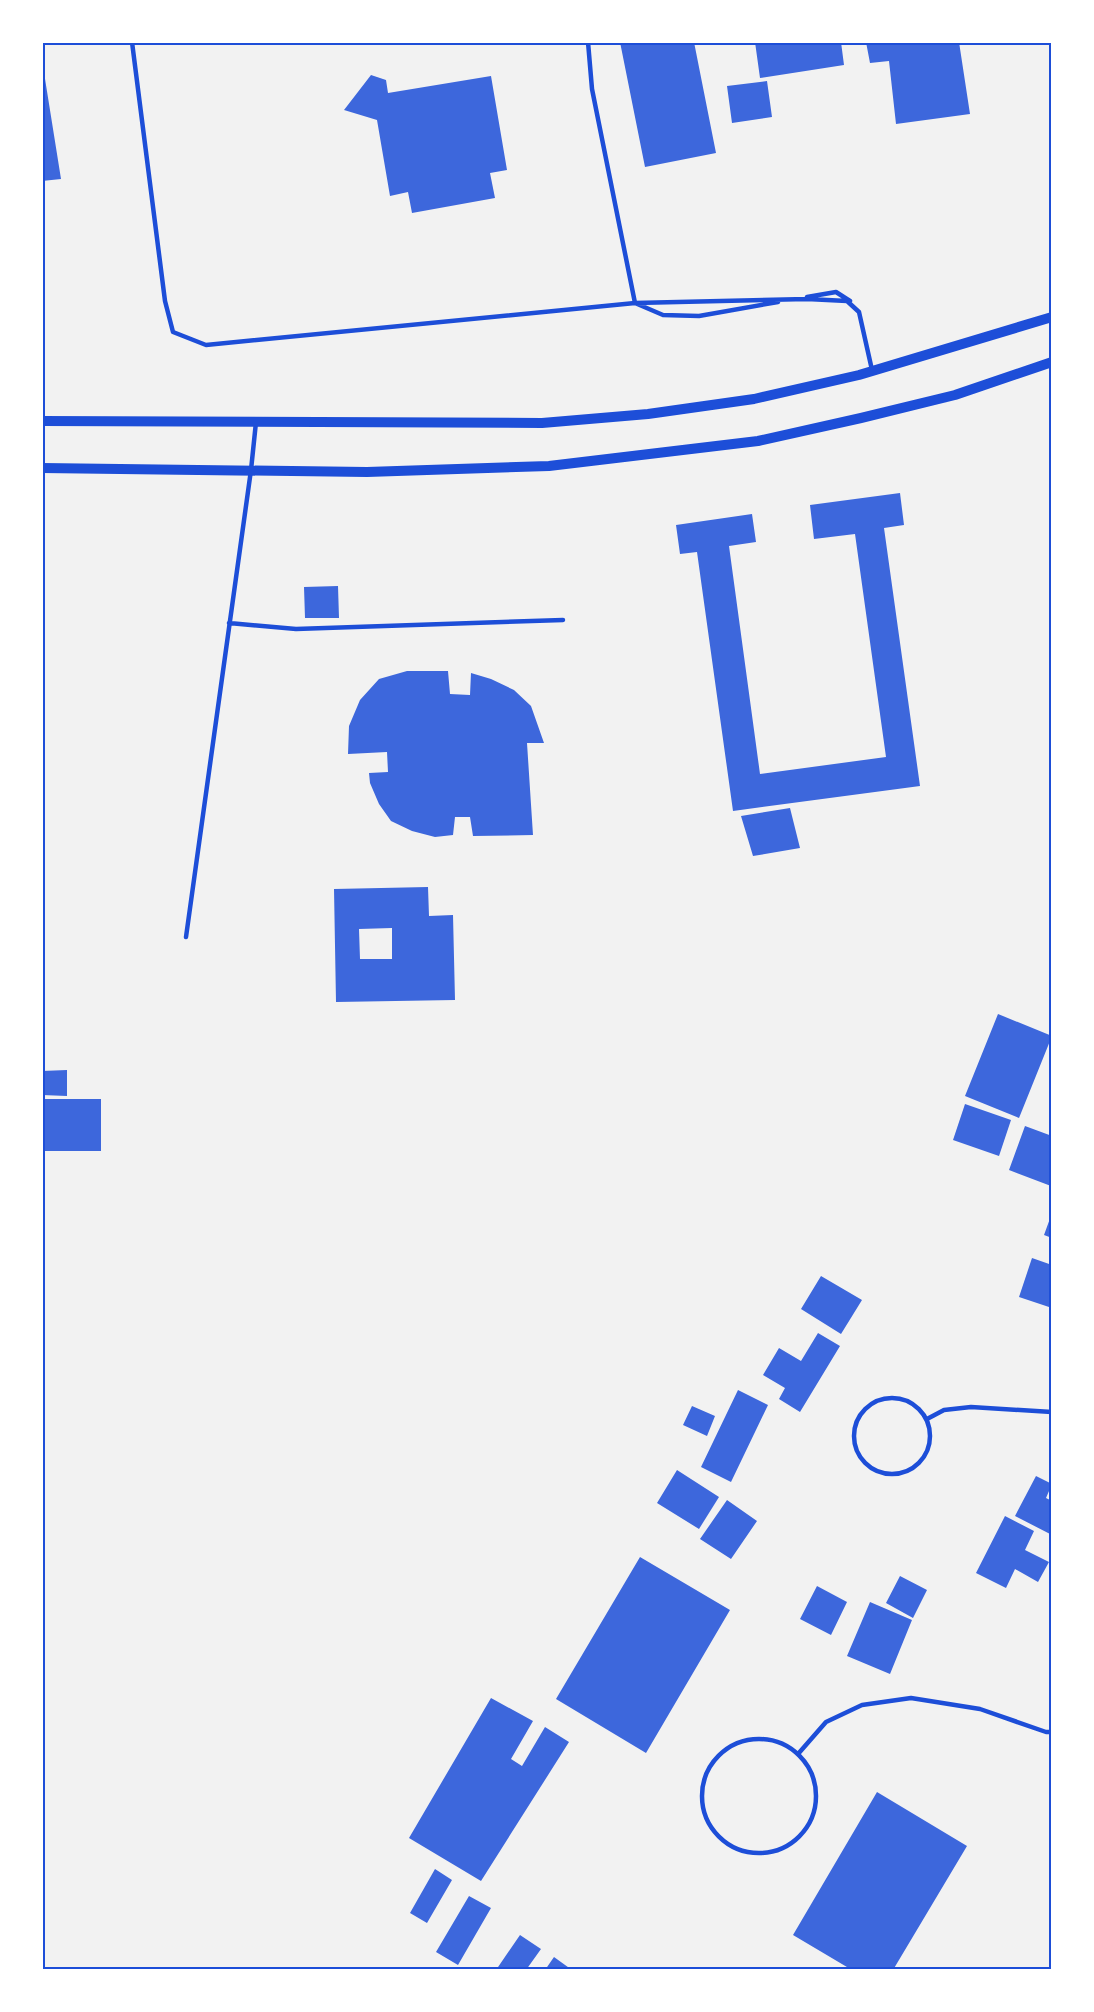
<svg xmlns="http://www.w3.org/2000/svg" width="1094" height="2012" viewBox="0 0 1094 2012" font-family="Overpass,sans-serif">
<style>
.building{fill:#3d67dc;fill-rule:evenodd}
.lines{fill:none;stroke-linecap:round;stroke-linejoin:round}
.service{stroke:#1d4ed8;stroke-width:4.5}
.tertiary{stroke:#1d4ed8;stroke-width:10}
.neatline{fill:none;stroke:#1d4ed8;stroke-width:2}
</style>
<rect width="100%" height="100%" fill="#f2f2f2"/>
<path class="building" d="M620 42H694L716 153 645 167Z
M755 42H841L844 65 760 78Z
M866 42H959L970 114 896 124 889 61 870 63Z
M42 60 61 179 42 181Z
M371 75 386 80 388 93 491 76 507 170 490 173 495 198 412 213 408 192 390 196 377 120 344 110Z
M767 81 772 117 732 123 727 86Z
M900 493 904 525 884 528 920 786 733 811 697 552 680 554 676 525 752 514 756 542 729 546 760 774 886 757 855 534 814 539 810 505Z
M338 586 339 618H305L304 587Z
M407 671H448L450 694 470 695 471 673 491 679 514 690 531 706 544 743H527L533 835 473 836 470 817H455L453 835 435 837 412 831 391 821 379 804 370 783 369 773 388 772 387 752 348 754 349 726 360 700 379 679Z
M790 808 800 848 753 856 741 816Z
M428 887 429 916 453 915 455 1000 336 1002 334 889ZM392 928V959H360L359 929Z
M998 1014 1052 1036 1019 1118 965 1096Z
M67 1070V1096L42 1095V1071Z
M42 1099H101V1151H42Z
M965 1104 1011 1120 999 1156 953 1140Z
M1025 1126 1052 1136 1051 1186 1009 1170Z
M1052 1213V1238L1044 1235Z
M1032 1258 1052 1265V1308L1019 1297Z
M821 1276 862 1300 841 1334 801 1309Z
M818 1333 840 1346 800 1412 779 1399 785 1388 763 1375 779 1348 801 1361Z
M738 1390 768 1405 731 1482 701 1467Z
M692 1406 715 1416 707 1436 683 1425Z
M677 1470 719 1497 699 1529 657 1503Z
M1036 1476 1052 1484 1046 1498 1052 1501V1535L1015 1516Z
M727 1500 757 1521 731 1559 700 1539Z
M1005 1516 1034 1531 1025 1550 1049 1562 1038 1582 1015 1569 1006 1588 976 1573Z
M640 1557 730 1610 646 1753 556 1699Z
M900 1576 927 1590 913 1618 886 1603Z
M817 1586 847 1602 831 1635 800 1619Z
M870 1602 912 1620 890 1674 847 1656Z
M491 1698 533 1721 511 1759 522 1766 545 1727 569 1742 481 1881 409 1838Z
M877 1792 967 1846 893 1970H852L793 1935Z
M435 1869 452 1880 427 1923 410 1913Z
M469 1896 491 1908 458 1965 436 1952Z
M520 1935 541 1949 526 1970H496Z
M554 1957 572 1970H545Z"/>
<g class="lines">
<path class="service" d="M132 42 165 301 173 332 206 345 635 303 807 299 847 301 859 312 872 370
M588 42 592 89 635 303 663 315 699 316 778 302
M807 297 836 292 850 301
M229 623 296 629 563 620
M186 937 251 470 256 422
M854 1436a38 38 0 1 1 76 0a38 38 0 1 1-76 0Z
M927 1419 944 1410 971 1407 1052 1412
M702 1796a57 57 0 1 1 114 0a57 57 0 1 1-114 0Z
M798 1754 826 1722 862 1705 911 1698 980 1709 1046 1732H1052"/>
<path class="tertiary" d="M42 421 542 423 648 414 754 399 859 375 1052 317
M42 468 367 472 549 466 758 441 861 418 955 395 1052 362"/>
</g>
<rect width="1094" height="2012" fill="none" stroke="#ffffff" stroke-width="87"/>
<rect x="44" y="44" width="1006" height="1924" class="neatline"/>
</svg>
